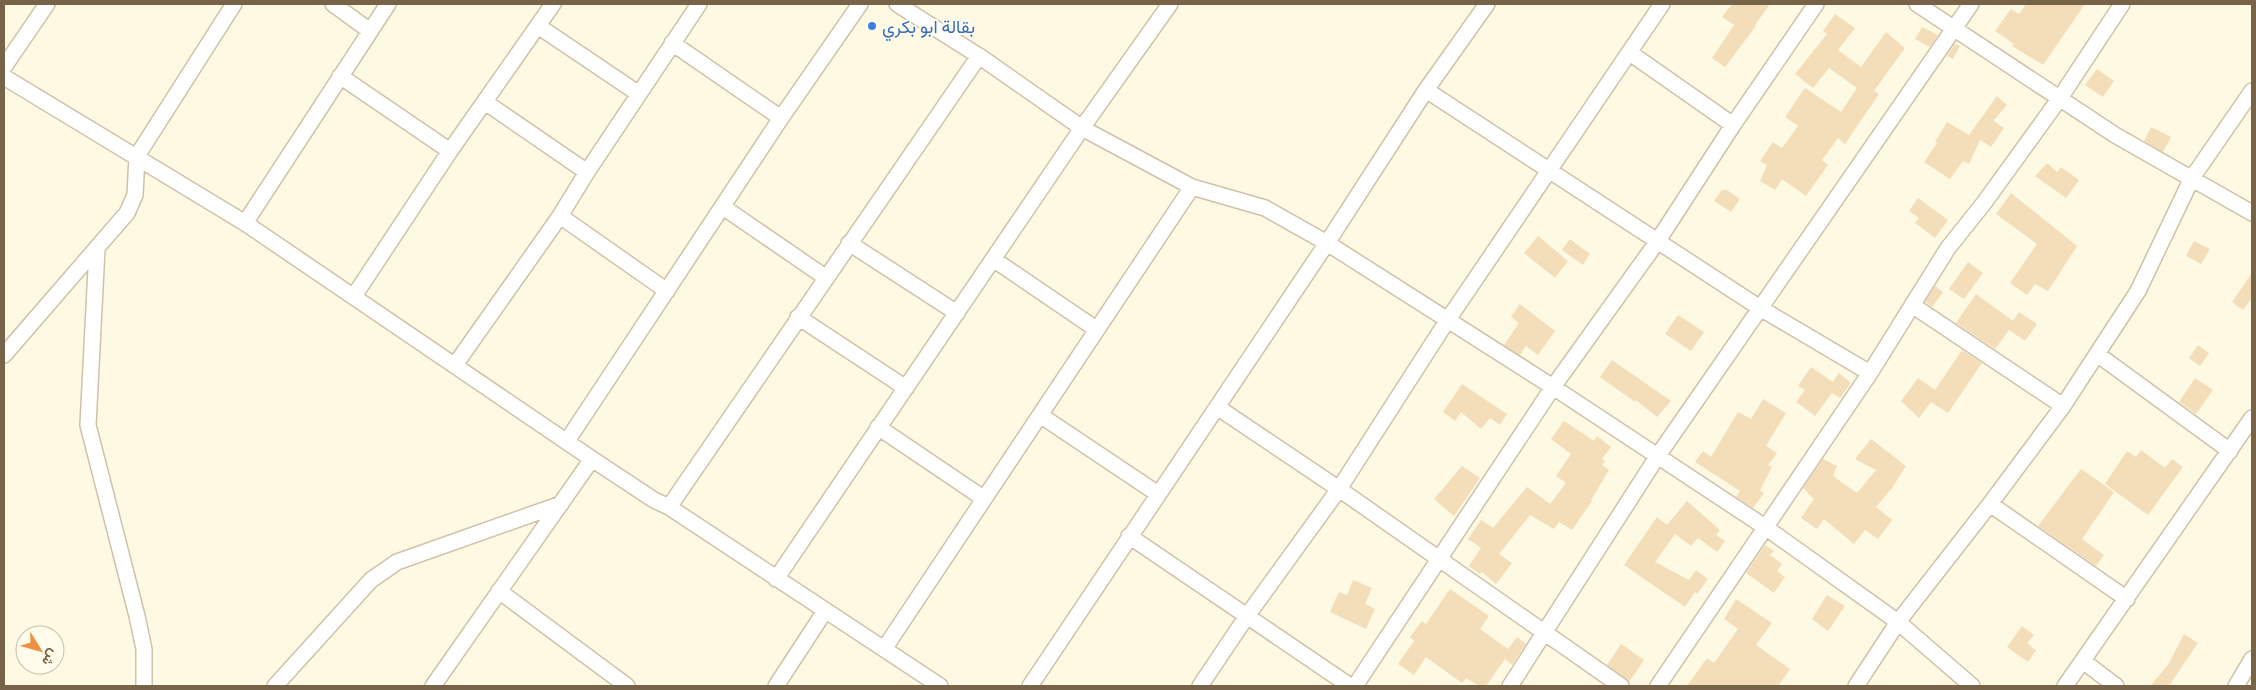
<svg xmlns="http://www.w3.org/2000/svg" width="2256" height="690" viewBox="0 0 2256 690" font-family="'Titillium Web',Vazirmatn,sans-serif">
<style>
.building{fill:#f4deb9}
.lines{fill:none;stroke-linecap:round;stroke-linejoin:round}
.street-casing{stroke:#cfc2a9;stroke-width:18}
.street{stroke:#fff;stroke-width:15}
.shop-dot{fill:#3f7fe0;stroke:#fffceb;stroke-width:2}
.labels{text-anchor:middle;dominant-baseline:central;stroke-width:4;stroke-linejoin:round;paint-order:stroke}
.shop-label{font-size:18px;fill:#366cbe;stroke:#fffceb;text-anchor:start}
</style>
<rect width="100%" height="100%" fill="#fdf9e3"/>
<path class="building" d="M1732 4H1770L1755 25 1756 26 1725 67 1712 58 1734 25 1722 17Z
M2026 4H2085L2043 65 2012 46 2014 44 1995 31 2011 9 2019 14Z
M1835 14 1855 28 1838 50 1861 67 1886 32 1905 48 1874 91 1879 94 1845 144 1838 138 1822 160 1828 165 1806 196 1782 179 1775 190 1760 181 1767 165 1760 161 1773 142 1782 148 1798 126 1785 117 1805 88 1841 112 1857 88 1829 68 1813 88 1795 74 1827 34 1823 31Z
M1922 27 1938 35 1930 47 1915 39Z
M1955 44 1960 46 1953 59 1947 56Z
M2097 69 2114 81 2103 97 2085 85Z
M1997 96 2007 105 1994 120 1990 118 2004 128 1991 147 1980 140 1969 164 1963 161 1950 179 1924 162 1937 143 1935 142 1947 122 1969 135Z
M2151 127 2171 137 2163 152 2144 141Z
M2047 163 2057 172 2061 167 2079 180 2066 198 2035 176Z
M1722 190H1727L1740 199 1731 212 1714 201Z
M2011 193 2077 246 2048 291 2035 284 2027 295 2010 283 2037 244 1996 214Z
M1918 198 1948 220 1935 238 1915 223 1919 218 1909 211Z
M1538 236 1568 261 1555 278 1524 253Z
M1570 239 1590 254 1583 265 1562 250Z
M2194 241 2210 249 2201 264 2186 256Z
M1968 262 1983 273 1964 299 1949 289Z
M2252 273V298L2243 310 2232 302Z
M1935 286 1943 292 1932 307 1925 302Z
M1976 294 2013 321 2019 312 2037 324 2025 341 2009 330 1995 349 1956 323Z
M1520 304 1555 331 1538 355 1526 346 1520 355 1504 345 1519 323 1511 317Z
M1678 315 1704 332 1691 351 1665 334Z
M2198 345 2209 353 2200 366 2189 358Z
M1962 350 1982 363 1948 413 1931 402 1919 418 1901 401 1918 378 1935 390Z
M1612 360 1671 401 1657 417 1636 400 1635 402 1600 377Z
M1811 367 1833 382 1839 373 1851 383 1840 398 1832 393 1815 416 1796 402 1805 390 1798 386Z
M2195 378 2213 390 2196 414 2179 402Z
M1462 384 1507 414 1500 425 1490 418 1481 429 1461 412 1455 421 1443 412Z
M1763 399 1786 413 1766 446 1777 453 1768 465 1772 467 1760 490 1764 493 1753 508 1736 497 1740 491 1695 462 1703 451 1711 457 1738 412 1751 419Z
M1564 421 1594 441 1597 436 1611 447 1602 459 1605 461 1602 465 1609 470 1591 500 1592 501 1572 530 1559 522 1554 529 1530 515 1499 554 1512 563 1496 584 1482 572 1480 574 1469 566 1481 548 1468 539 1481 520 1493 528 1527 487 1550 504 1566 483 1556 476 1571 454 1551 439Z
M1871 439 1906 466 1892 488 1876 507 1892 520 1878 539 1865 530 1854 544 1824 519 1817 529 1801 518 1814 499 1803 488 1823 459 1837 466 1833 476 1857 493 1876 470 1855 459Z
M2141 450 2165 468 2172 459 2183 467 2148 515 2105 484 2127 451 2136 457Z
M1462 466 1480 478 1454 516 1434 499Z
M2081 469 2114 492 2082 539 2104 555 2096 566 2038 526Z
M1687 501 1720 530 1716 535 1725 541 1717 552 1698 538 1691 546 1675 534 1655 562 1689 580 1696 570 1708 579 1697 594 1695 592 1685 607 1624 565 1657 517 1667 525Z
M1765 545 1774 551 1770 555 1782 564 1777 571 1785 577 1774 593 1746 573Z
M1353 580 1372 588 1365 604 1375 609 1366 629 1330 612 1339 592 1347 595Z
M1450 589 1489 616 1480 629 1508 649 1517 637 1526 644 1512 665 1505 659 1486 686H1479L1466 678 1462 683 1426 657 1414 675 1398 664 1414 641 1410 637 1422 621 1426 624Z
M1827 595 1845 606 1828 631 1812 619Z
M1736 599 1772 623 1756 645 1790 669 1778 686H1687L1707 658 1714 663 1738 629 1724 619Z
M2022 626 2034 635 2027 643 2036 650 2028 662 2007 647Z
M2184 634 2198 643 2169 686H2150L2168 665Z
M1621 644 1644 660 1629 682 1607 665Z"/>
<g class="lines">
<g class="street-casing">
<path id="street" d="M333 4 370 31
M897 4 979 56 1082 128 1192 187 1265 208 1327 243 1553 387 1765 527 1898 622 1972 686
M1917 4 2115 135 2252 213
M538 26 639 94
M672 43 781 118
M1630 53 1733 125
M4 67 47 4
M340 76 450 151
M4 77 245 223 592 459 654 500 669 507 940 686
M1426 90 1760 308 1870 373
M485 102 587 172
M723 207 825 277
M560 216 667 291
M245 223 388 4
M849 243 957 313
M97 249 88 425 137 616 144 649V686
M993 259 1096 329
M354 296 450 151 553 4
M1912 305 2063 406
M798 317 906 388
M2097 354 2230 451
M4 355 127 213 135 195 137 156 234 4
M455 365 560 216 587 172 699 4
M1217 407 1339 489 1621 686
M1040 415 1158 494
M878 427 983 498
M567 441 781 118 860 4
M1990 504 2127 599
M669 507 979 56
M1129 536 1350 686
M776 579 1082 128 1170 4
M499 591 627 686
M884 649 1192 187
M2083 661 2116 686
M275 686 371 580 397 562 561 504
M433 686 592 459
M776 686 825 611
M1030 686 1327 243 1426 90 1487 4
M1200 686 1247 616 1339 489 1447 321 1662 4
M1355 686 1553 387 1657 242 1733 125 1816 4
M1510 686 1657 457 1971 4
M1658 686 1870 373 1948 248 1984 203 2060 98 2122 4
M1856 686 1898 622 1990 504 2063 406 2138 291 2192 178 2252 91
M2065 686 2252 418
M2236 686 2252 659"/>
</g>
<use href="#street" class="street"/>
</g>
<circle class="shop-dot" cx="872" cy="26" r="5"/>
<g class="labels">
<g class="shop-label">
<text x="882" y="26">بقالة ابو بكري</text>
</g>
</g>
<rect width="2256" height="690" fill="none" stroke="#776348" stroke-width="10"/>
<g transform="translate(40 650) rotate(127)"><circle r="24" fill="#fffceb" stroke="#c9bfaa"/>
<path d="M0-4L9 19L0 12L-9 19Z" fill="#ee8f42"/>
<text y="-8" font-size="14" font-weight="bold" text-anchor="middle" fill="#776348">ش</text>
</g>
</svg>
